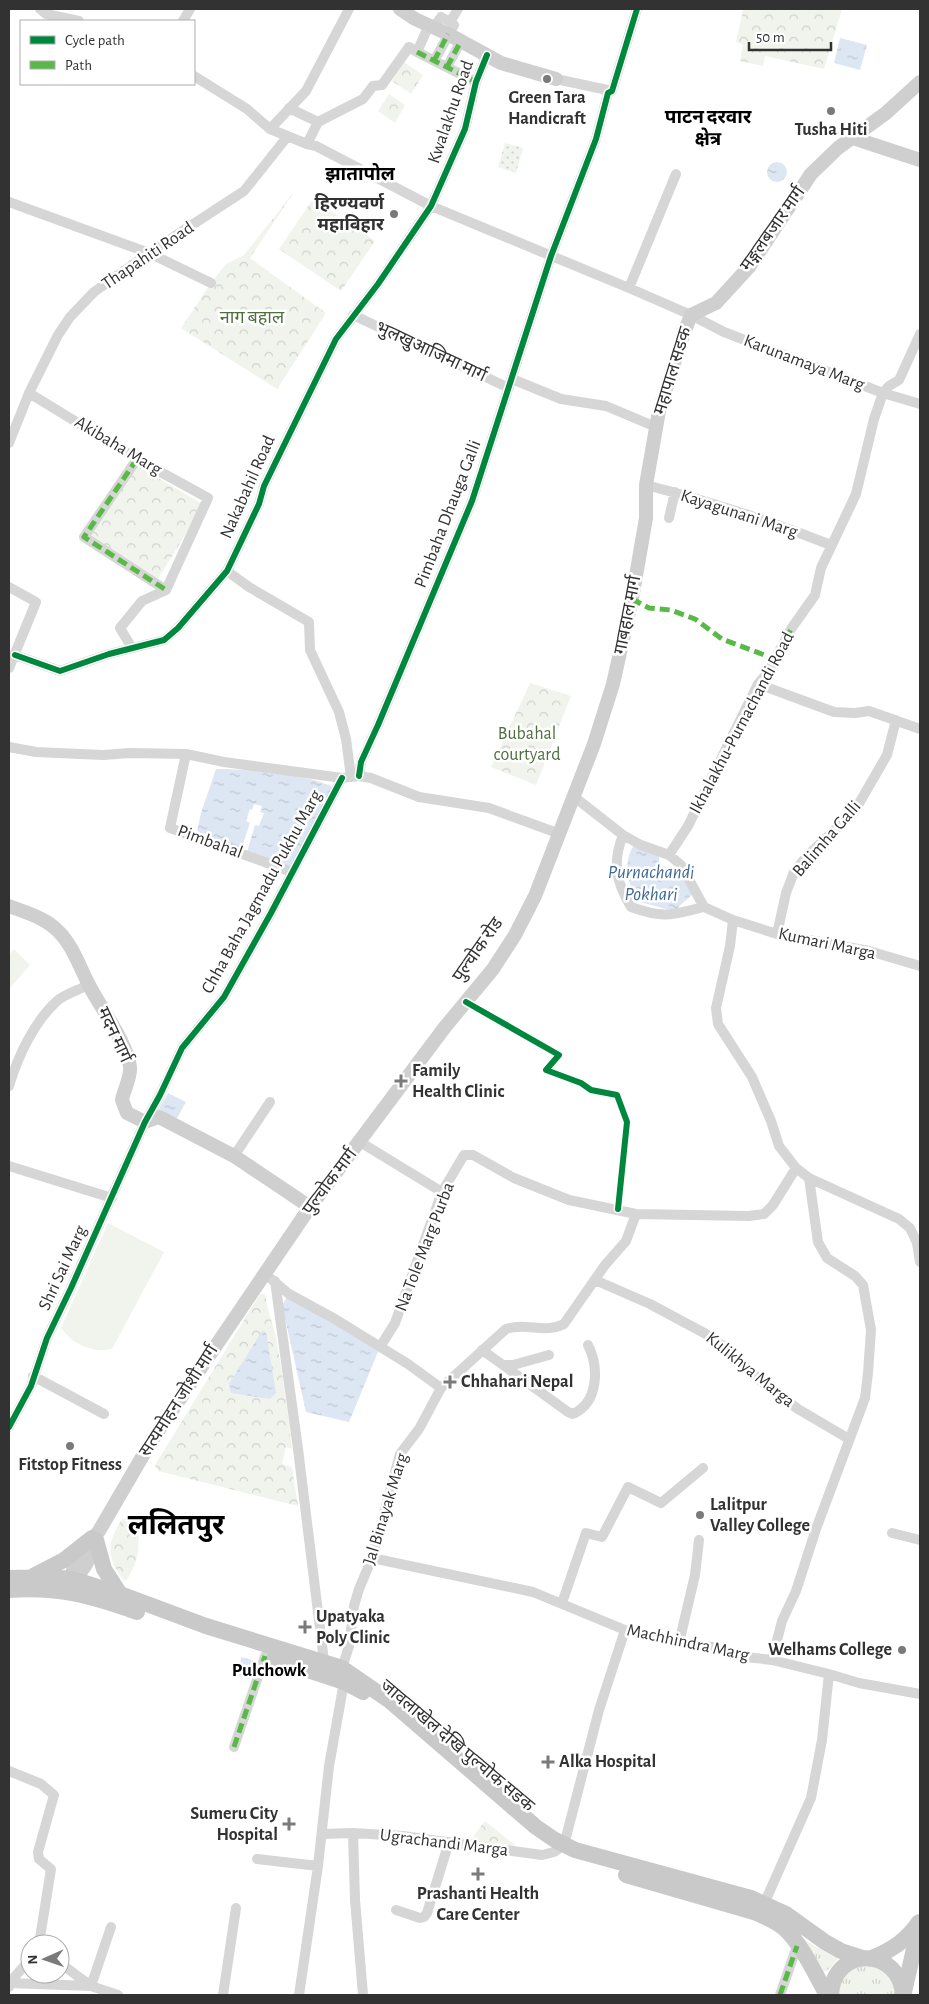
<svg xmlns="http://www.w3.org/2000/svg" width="929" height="2004" viewBox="0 0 929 2004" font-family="'Alegreya Sans','Noto Sans Devanagari',sans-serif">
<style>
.grass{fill:url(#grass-tufts)}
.forest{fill:url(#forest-crowns)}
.garden{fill:url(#garden-dots)}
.pitch{fill:#f0f4ed}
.water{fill:url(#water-ripples)}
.pier{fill:#fff}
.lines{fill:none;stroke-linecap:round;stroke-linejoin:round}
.street{stroke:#d6d6d6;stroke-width:10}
.secondary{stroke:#cfcfcf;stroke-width:14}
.primary{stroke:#c9c9c9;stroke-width:16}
.quiet{stroke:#58b947;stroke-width:5;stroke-dasharray:10 5;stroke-linecap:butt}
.cycleway-casing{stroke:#fff;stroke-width:9}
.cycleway{stroke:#00873e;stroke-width:6}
.poi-dot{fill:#7a7a7a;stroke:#fff;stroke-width:2}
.labels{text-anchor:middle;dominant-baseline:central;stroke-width:5;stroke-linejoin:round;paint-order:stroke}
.poi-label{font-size:18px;font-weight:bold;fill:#323232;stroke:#fff;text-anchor:start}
.street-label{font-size:18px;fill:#323232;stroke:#fff}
.park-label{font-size:18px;fill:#4e6f3e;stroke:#fff}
.neighbourhood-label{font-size:19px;font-weight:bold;fill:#000;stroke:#fff}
.water-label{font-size:19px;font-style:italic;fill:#3e6796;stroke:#fff}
.town-label{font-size:28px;font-weight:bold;fill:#000;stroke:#fff}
</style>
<defs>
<pattern id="grass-tufts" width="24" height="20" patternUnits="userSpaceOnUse" patternTransform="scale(1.25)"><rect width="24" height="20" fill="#f0f4ed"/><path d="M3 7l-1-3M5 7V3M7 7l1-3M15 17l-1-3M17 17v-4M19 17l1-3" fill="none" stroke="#ced2cc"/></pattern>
<pattern id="forest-crowns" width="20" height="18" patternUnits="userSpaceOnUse" patternTransform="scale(1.25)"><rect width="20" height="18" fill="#f0f4ed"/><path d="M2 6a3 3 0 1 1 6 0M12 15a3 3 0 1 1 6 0" fill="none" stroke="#ced2cc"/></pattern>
<pattern id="garden-dots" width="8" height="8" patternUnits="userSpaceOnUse" patternTransform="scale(1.25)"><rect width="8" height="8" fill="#f0f4ed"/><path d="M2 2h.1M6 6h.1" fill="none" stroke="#ced2cc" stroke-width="1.8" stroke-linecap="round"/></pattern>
<pattern id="water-ripples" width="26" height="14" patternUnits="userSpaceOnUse" patternTransform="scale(1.25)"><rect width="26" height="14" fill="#dde6f3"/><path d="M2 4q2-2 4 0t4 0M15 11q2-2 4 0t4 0" fill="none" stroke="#bec6d1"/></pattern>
</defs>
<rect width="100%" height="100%" fill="#fff"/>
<path class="grass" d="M803 1939 838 1959 828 1970 824 1972Z
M872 1965 889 1975 896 1995H837C842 1971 850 1968 872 1965Z"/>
<path class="forest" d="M739 9H842L824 69 765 56 763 66 740 61 743 45 736 42 743 10Z
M404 62 423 75 411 94 392 81Z
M389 94 405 105 395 123 378 111Z
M294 192 250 258 326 313 277 389 181 328 211 283 226 264 244 255Z
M313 199 375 241 341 291 279 249Z
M131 462 204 505 154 585 82 535Z
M530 683 571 696 536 785 491 767Z
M260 1294H265C268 1313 275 1330 278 1348 284 1381 288 1415 292 1449L286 1447 282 1464 292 1467 298 1506 158 1471 155 1465Z
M123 1518 139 1529 138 1553 135 1564 127 1580H124C105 1558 107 1541 123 1518Z
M485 1821 516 1846 471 1840Z"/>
<path class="garden" d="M505 143 523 148 516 173 498 167Z"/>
<path class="pitch" d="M14 949 30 965 9 989V955Z
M108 1223 164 1252 112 1349C91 1353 74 1345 61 1328Z"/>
<path class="water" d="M840 38 867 45 860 70 834 63Z
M767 172a10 10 0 1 1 20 0a10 10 0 1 1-20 0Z
M216 769C247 769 309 774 335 788L292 868 196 836 201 813Z
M635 843 659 853V864L673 872 680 869 695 892 674 911 636 901C628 880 622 863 635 843Z
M168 1093 186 1102 176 1120 158 1110Z
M289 1294 380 1347 349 1422 306 1412 282 1305Z
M262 1331 266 1332 276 1393 270 1399 231 1393 229 1384Z
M241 1657 256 1661 250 1679 239 1676Z"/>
<path class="pier" d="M254 804 262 806 260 812 264 813 259 826 255 825 247 852 241 850 250 823 246 821 250 809 252 810Z"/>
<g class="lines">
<path class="street" d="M40 9 46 14 79 21
M183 21 190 9
M434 27 441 17 450 22
M417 52 476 82
M434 61 454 25 450 22 458 9
M447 67 461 41
M194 76 247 109 270 129 307 144 318 122 363 99 373 86 382 85 409 47 417 52 429 25
M556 79 612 91
M289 108 318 122
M270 129 306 91 349 9
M307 144 316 146 431 206 629 288 691 315 724 332 883 393 920 404
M9 202 149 253 211 283
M629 288 676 174
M353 315 509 388
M512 379 561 399 606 406 656 427
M29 393 137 459 208 498 166 590 142 601 120 628 132 648
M9 443 29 393 58 335 70 317 94 292 149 253 244 191 287 137
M137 459 84 537 166 590
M646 485C709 501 770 521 831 545
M669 518 675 492
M227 571 249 587 309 622 310 650 339 712 346 739 351 777
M9 587 36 602 9 668
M15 655 60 671 109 654 164 640 178 628 227 571 259 504 264 486 336 339 378 284 431 206 465 129 476 82 487 55
M758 684 834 712 855 713 869 711 920 729
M9 747 36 752 103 755 130 753 186 754 224 762 342 778 359 776 371 778 419 797 489 808 560 834
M186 754 170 828 292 872
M359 776 361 762 378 725 472 501 551 256 596 139 608 93 612 91 637 9
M573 796 623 835 641 845 669 855 681 865 704 907 733 920 730 946 716 1008 718 1024 752 1077 771 1121 779 1146 796 1168 809 1178 899 1219 910 1228 917 1243 920 1262
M623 835C612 863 616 882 631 907 665 919 671 915 704 907
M669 855 688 826 758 684 768 672 791 629 815 595 821 568 856 494 874 419 883 393 889 386 899 380 920 334
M733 920 777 934 869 951 920 966
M777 934 786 893 794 872 807 856 854 812 887 755 896 720
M9 1086C18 1056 34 1022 57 1001 65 994 79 990 88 985
M360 1142 442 1192
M234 1156 270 1102
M9 1166 112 1198
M264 1273 289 1294 335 1319 408 1364 441 1388 419 1429 400 1454 372 1558 359 1589 354 1606 349 1646 342 1668
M595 1280 650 1304 706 1334 722 1345 761 1381 798 1409 849 1439
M275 1281 298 1449 324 1661
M380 1347 395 1323 442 1192 464 1155H473L514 1178 569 1200 636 1214 749 1216 764 1214 773 1205 796 1168
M482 1350 503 1365H513L549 1355
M503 1365 568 1412 573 1414C599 1402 599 1367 588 1345
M33 1376 104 1414
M441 1388 506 1329C527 1322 544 1334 564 1324L605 1265 626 1241 636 1214
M9 1427 31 1386 47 1338 71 1288 145 1122 160 1095 182 1048 224 997 271 913 342 778
M892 1533 920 1540
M372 1558 533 1592 625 1630 652 1637 679 1643 713 1647 746 1657 772 1660 829 1674 859 1683 920 1694
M562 1603 586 1533 602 1537 628 1487 661 1503 703 1468
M679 1643 695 1575 699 1540
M772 1660 782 1621 796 1591 816 1529 865 1398 868 1373 871 1330 863 1285 855 1276 827 1258 818 1242 809 1178
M234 1747 265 1656
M9 1771 41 1784 54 1795 38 1852 39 1859 51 1869 39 1944
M353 1833 355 1900 363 1995
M322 1834 353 1833 403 1836 542 1855 554 1852 564 1845 599 1710 625 1630
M257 1859 318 1866
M764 1904 811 1798 822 1740 829 1674
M396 1910 420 1918 424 1917 427 1913 449 1842
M60 1963 91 1986 111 1927
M9 1983 26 1964 30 1961
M9 1987V1983L91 1986 118 1995
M223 1995 236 1908
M299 1995 318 1866 329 1766 344 1682
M780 1995 797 1946"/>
<path class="secondary" d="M400 9 415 19 448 34 501 63 556 79
M850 137 920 160
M9 906C27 913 46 918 59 932 73 946 80 968 89 985 100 1007 128 1044 130 1067 131 1078 124 1089 122 1100L127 1113 145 1122 159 1117 234 1156 310 1207
M67 1582C86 1572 89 1559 96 1540
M74 1589 72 1574 76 1560 99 1531 152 1440 310 1207 445 1027 493 969 515 935 535 896 594 744 613 684 632 599 646 518V485L659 411 682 338 691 315 716 303 749 267 811 174 838 148 886 113 920 82"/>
<path class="primary" d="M96 1540 104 1569 120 1594
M33 1576 64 1560 92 1538
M9 1578 50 1577 72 1579 120 1594 206 1626 342 1668 390 1701 536 1827 555 1840 575 1850 751 1898 786 1914 825 1942 841 1951 863 1958
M9 1590C57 1586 92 1596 137 1612
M274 1659 344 1682 363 1692
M626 1875 754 1912C765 1917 776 1921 785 1929 803 1946 815 1974 827 1995
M872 1958C892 1950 907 1940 919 1922
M904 1992 920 1923
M831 1995C833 1946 899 1946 903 1995"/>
<path class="quiet" d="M417 52 476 82
M434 61 448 34
M447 67 461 41
M137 459 84 537 166 590
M632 599 649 608 671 610 695 619 722 639 775 659 791 629
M234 1747 265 1656
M780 1995 797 1946"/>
<g class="cycleway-casing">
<path id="cycleway" d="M15 655 60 671 109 654 164 640 178 628 227 571 259 504 264 486 336 339 378 284 431 206 465 129 476 82 487 55
M359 776 361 762 378 725 472 501 551 256 596 139 608 93 612 91 637 9
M466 1002 559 1055 546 1070 581 1083 591 1090 617 1095 627 1122 618 1209
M9 1427 31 1386 47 1338 71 1288 145 1122 160 1095 182 1048 224 997 271 913 342 778"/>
</g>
<use href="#cycleway" class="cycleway"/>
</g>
<g class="poi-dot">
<circle cx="547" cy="79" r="5"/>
<circle cx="831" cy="111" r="5"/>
<circle cx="394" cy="214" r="5"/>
<path d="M398.5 1073.5h5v5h5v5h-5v5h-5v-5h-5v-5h5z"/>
<path d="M447.5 1374.5h5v5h5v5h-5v5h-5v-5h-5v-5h5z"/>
<circle cx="70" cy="1446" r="5"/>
<circle cx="700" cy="1515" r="5"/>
<path d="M302.5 1619.5h5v5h5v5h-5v5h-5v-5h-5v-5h5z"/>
<circle cx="902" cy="1650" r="5"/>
<path d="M545.5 1754.5h5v5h5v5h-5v5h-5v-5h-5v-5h5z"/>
<path d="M286.5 1816.5h5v5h5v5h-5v5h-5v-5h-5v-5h5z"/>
<path d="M475.5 1866.5h5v5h5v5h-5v5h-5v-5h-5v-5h5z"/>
</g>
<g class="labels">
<g class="poi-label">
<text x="547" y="98" text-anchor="middle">Green Tara<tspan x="547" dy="21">Handicraft</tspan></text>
<text x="831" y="130" text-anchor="middle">Tusha Hiti</text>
<text x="384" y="204" text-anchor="end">हिरण्यवर्ण<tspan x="384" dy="21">महाविहार</tspan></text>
<text x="412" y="1071">Family<tspan x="412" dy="21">Health Clinic</tspan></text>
<text x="461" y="1382">Chhahari Nepal</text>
<text x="70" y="1465" text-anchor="middle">Fitstop Fitness</text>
<text x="710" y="1505">Lalitpur<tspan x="710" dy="21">Valley College</tspan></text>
<text x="316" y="1617">Upatyaka<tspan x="316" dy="21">Poly Clinic</tspan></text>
<text x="892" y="1650" text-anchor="end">Welhams College</text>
<text x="559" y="1762">Alka Hospital</text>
<text x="278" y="1814" text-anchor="end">Sumeru City<tspan x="278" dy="21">Hospital</tspan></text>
<text x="478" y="1894" text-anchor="middle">Prashanti Health<tspan x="478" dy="21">Care Center</tspan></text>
</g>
<g class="street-label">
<text transform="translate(451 112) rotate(-71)">Kwalakhu Road</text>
<text transform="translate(773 229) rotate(-55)">मङ्गलबजार मार्ग</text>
<text transform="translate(148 256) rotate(-34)">Thapahiti Road</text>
<text transform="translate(431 352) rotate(25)">भुलखुआजिमा मार्ग</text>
<text transform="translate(804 363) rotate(21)">Karunamaya Marg</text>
<text transform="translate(673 371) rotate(-73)">महापाल सडक</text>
<text transform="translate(118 446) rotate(31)">Akibaha Marg</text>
<text transform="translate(248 487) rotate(-66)">Nakabahil Road</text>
<text transform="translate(448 514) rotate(-69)">Pimbaha Dhauga Galli</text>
<text transform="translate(739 514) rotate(18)">Kayagunani Marg</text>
<text transform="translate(628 615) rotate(-79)">गाबहाल मार्ग</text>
<text transform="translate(742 723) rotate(-62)">Ikhalakhu-Purnachandi Road</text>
<text transform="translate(827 839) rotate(-49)">Balimha Galli</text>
<text transform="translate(210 842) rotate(20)">Pimbahal</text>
<text transform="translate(262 892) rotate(-61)">Chha Baha Jagmadu Pukhu Marg</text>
<text transform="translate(827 944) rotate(12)">Kumari Marga</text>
<text transform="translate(478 950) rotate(-55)">पुल्चोक रोड</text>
<text transform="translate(114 1035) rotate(65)">मदन मार्ग</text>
<text transform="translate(330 1182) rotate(-53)">पुल्चोक मार्ग</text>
<text transform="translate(425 1247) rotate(-69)">Na Tole Marg Purba</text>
<text transform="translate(63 1268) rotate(-65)">Shri Sai Marg</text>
<text transform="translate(750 1370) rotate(39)">Kulikhya Marga</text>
<text transform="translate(179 1401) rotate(-57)">सत्यमोहन जोशी मार्ग</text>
<text transform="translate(386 1509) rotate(-73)">Jal Binayak Marg</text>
<text transform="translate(688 1643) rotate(12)">Machhindra Marg</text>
<text transform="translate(457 1746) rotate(40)">जावलाखेल देखि पुल्चोक सडक</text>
<text transform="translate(444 1843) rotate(7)">Ugrachandi Marga</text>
</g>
<g class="park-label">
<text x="252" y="318">नाग बहाल</text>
<text x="527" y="734">Bubahal<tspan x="527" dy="21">courtyard</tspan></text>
</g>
<g class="neighbourhood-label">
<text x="708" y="117">पाटन दरवार<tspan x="708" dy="22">क्षेत्र</tspan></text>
<text x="360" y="174">झातापोल</text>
<text x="269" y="1670">Pulchowk</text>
</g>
<g class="water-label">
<text x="651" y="872">Purnachandi<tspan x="651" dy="22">Pokhari</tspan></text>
</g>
<g class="town-label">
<text x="176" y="1526">ललितपुर</text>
</g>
</g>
<rect width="929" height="2004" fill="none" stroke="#323232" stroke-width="20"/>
<rect x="20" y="20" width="175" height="65" fill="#ffffff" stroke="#adadad"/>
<rect x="30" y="36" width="25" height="8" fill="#00873e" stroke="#adadad"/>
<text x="65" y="45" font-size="15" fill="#323232">Cycle path</text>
<rect x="30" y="61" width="25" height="8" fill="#58b947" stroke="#adadad"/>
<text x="65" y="70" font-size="15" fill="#323232">Path</text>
<g transform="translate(45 1959) rotate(268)"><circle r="24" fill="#ffffff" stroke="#adadad"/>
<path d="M0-4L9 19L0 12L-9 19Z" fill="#7a7a7a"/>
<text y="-8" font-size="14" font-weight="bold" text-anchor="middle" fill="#323232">N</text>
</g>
<path d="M749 42v8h82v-8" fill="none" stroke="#323232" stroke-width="2.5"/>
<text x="756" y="42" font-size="15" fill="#323232" stroke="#ffffff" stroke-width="4" paint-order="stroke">50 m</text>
</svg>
